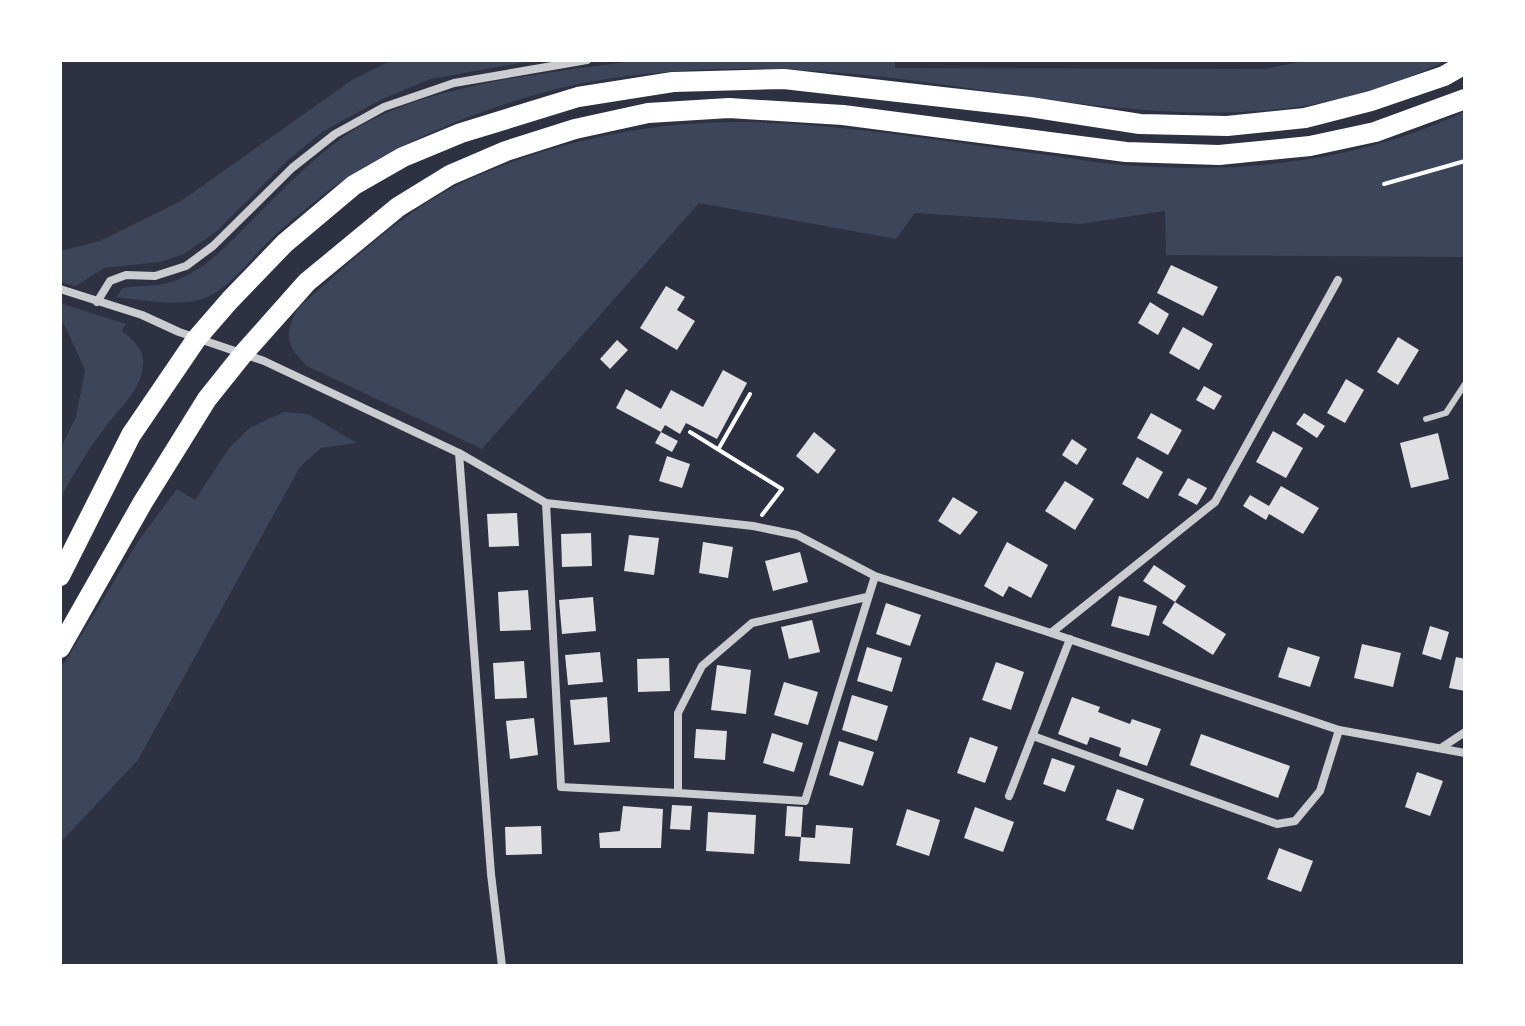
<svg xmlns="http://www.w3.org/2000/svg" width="1525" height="1026" viewBox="0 0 1525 1026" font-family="'Roboto Serif',serif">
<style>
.green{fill:#3c4559}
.building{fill:#e0e0e3}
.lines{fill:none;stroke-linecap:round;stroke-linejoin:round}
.path{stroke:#fff;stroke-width:4}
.service{stroke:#caccd0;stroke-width:6}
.minor{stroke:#caccd0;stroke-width:8}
.primary{stroke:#fff;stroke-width:20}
</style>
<rect width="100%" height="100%" fill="#2d3142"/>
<path class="green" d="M392 60H537L431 79 382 99 322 132 288 160 217 231 184 254 160 262 104 268 76 286 60 282V251L100 241 181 201 352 80Z
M638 60H878L895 61V68L1265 69 1309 60H1447C1267 152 1080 100 892 78 791 66 689 64 589 82 504 98 385 144 318 199 300 214 281 228 265 245 248 262 230 287 207 297 183 308 142 300 116 297L123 288C138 285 156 287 171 282 207 270 230 242 256 216 284 188 313 158 346 135 423 83 547 74 638 60Z
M1465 111V257L1166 255 1165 211 1080 224 915 213 896 239 699 203 482 449 307 366C285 345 284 334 298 308 352 261 404 209 470 179 557 140 652 121 747 122 847 124 948 142 1048 155 1078 159 1109 165 1140 166 1251 173 1364 160 1465 111Z
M60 303 126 324 122 331C131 338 143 348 143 360 144 388 122 405 107 425 89 448 73 474 60 500V449L76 417 85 370 64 324 60 321Z
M284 412 308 414 357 443 321 448 300 467 138 760 60 843V670L139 540 177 489 195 500 229 448 251 427Z"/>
<path class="building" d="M1171 265 1218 287 1203 316 1157 293Z
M666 286 685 297 677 310 695 321 677 350 640 328Z
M1150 302 1169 314 1158 335 1138 323Z
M1183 327 1213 344 1199 370 1169 353Z
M1398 337 1419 350 1398 385 1377 372Z
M617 340 628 350 610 369 600 359Z
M723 370 747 383 717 439 686 423 680 434 665 425 661 432 616 408 626 389 661 409 671 390 703 407Z
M1346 379 1364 390 1345 423 1327 413Z
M1204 386 1222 396 1214 410 1196 400Z
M1151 413 1182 430 1168 455 1137 438Z
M1304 413 1325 426 1317 438 1296 424Z
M1273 431 1303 448 1286 478 1256 462Z
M661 432 678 441 672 452 655 443Z
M814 432 836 450 818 474 796 456Z
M1438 433 1449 479 1411 488 1400 443Z
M1072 439 1087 449 1077 465 1062 455Z
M667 456 690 464 682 488 659 481Z
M1137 457 1163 472 1148 499 1122 484Z
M1188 478 1207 488 1197 505 1178 495Z
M1065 481 1094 499 1075 530 1045 511Z
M1281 486 1319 508 1303 534 1269 514 1266 520 1243 506 1250 495 1269 506Z
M953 497 978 512 960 535 938 521Z
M517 513 519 546 489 547 487 514Z
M591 533 592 566 562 567 561 534Z
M629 535 659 538 654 575 624 571Z
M703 542 733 547 728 578 699 573Z
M1007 542 1048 565 1031 598 1009 586 1003 597 984 586Z
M800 552 808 582 773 591 765 561Z
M1154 565 1186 586 1175 602 1143 581Z
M528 590 531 630 500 631 498 592Z
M1119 596 1157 606 1149 636 1111 626Z
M593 597 596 631 562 634 559 600Z
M1175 602 1226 634 1213 655 1162 623Z
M886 603 921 615 910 646 876 634Z
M812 620 820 652 789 659 781 627Z
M1430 626 1449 632 1441 660 1422 654Z
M1362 644 1401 653 1393 687 1354 678Z
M867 647 902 658 892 692 857 681Z
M1288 647 1320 657 1310 687 1278 677Z
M600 652 603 682 568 685 565 655Z
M1456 657 1465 659V691L1449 688Z
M669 658 670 691 638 692 637 659Z
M524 661 527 698 495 699 493 663Z
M996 662 1024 672 1011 710 982 700Z
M717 665 751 670 746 714 711 710Z
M784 682 818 692 808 725 774 715Z
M852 695 888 706 877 741 842 730Z
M607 697 610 742 574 745 570 700Z
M1072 697 1100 707 1098 712 1130 724 1132 719 1161 729 1147 766 1119 756 1121 748 1090 737 1087 745 1058 734Z
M534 718 538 755 510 759 506 721Z
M696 729 727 731 725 760 694 758Z
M772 733 803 743 794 772 763 763Z
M1201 734 1290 766 1278 798 1190 765Z
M970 737 998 747 985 783 957 773Z
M839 741 874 752 863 786 829 775Z
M1052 758 1075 766 1065 792 1043 784Z
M1417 772 1443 781 1430 816 1405 807Z
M1117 789 1144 799 1133 830 1106 820Z
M672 805 692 806 690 830 670 829Z
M623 806 663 809 661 848H600L599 833 620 831Z
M787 806 803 807 801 837 815 838 816 825 853 828 850 864 799 861 801 837 785 836Z
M975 807 1014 822 1003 852 964 838Z
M907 809 940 820 929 856 896 845Z
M708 812 756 815 754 854 706 851Z
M541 826 542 854 506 855 505 827Z
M1279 848 1313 861 1301 892 1267 879Z"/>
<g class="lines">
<path class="path" d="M1384 184 1465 161
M690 432 782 489 762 515
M719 448 750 394"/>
<path class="service" d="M1426 419 1446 413 1465 384"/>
<path class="minor" d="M60 289 142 315 179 332 264 361 459 453 546 503 753 526 797 535 875 576 1051 633 1339 730 1465 753
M97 302 110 281 126 275 155 276 186 266 213 246 292 168 335 134 384 107 454 83 587 60
M459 453 491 874 502 966
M546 503 561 787 678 793V713L702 666 752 623 867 597
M1051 633 1215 502 1338 280
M1033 736 1277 824 1295 821 1320 791 1339 730
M1441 748 1465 732
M678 793 805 801 875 576
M1009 796 1070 639"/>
<path class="primary" d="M60 576 131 435 197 338 230 300 285 243 354 185 403 157 461 133 578 97 673 82 784 79 1030 107 1140 124 1227 126 1305 118 1371 101 1444 76 1465 64
M60 648 143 502 207 399 243 354 307 282 398 207 450 175 506 151 575 129 648 113 729 108 843 115 1126 152 1219 155 1310 146 1375 132 1465 99"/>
</g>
<rect width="1525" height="1026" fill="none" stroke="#ffffff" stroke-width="124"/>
</svg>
